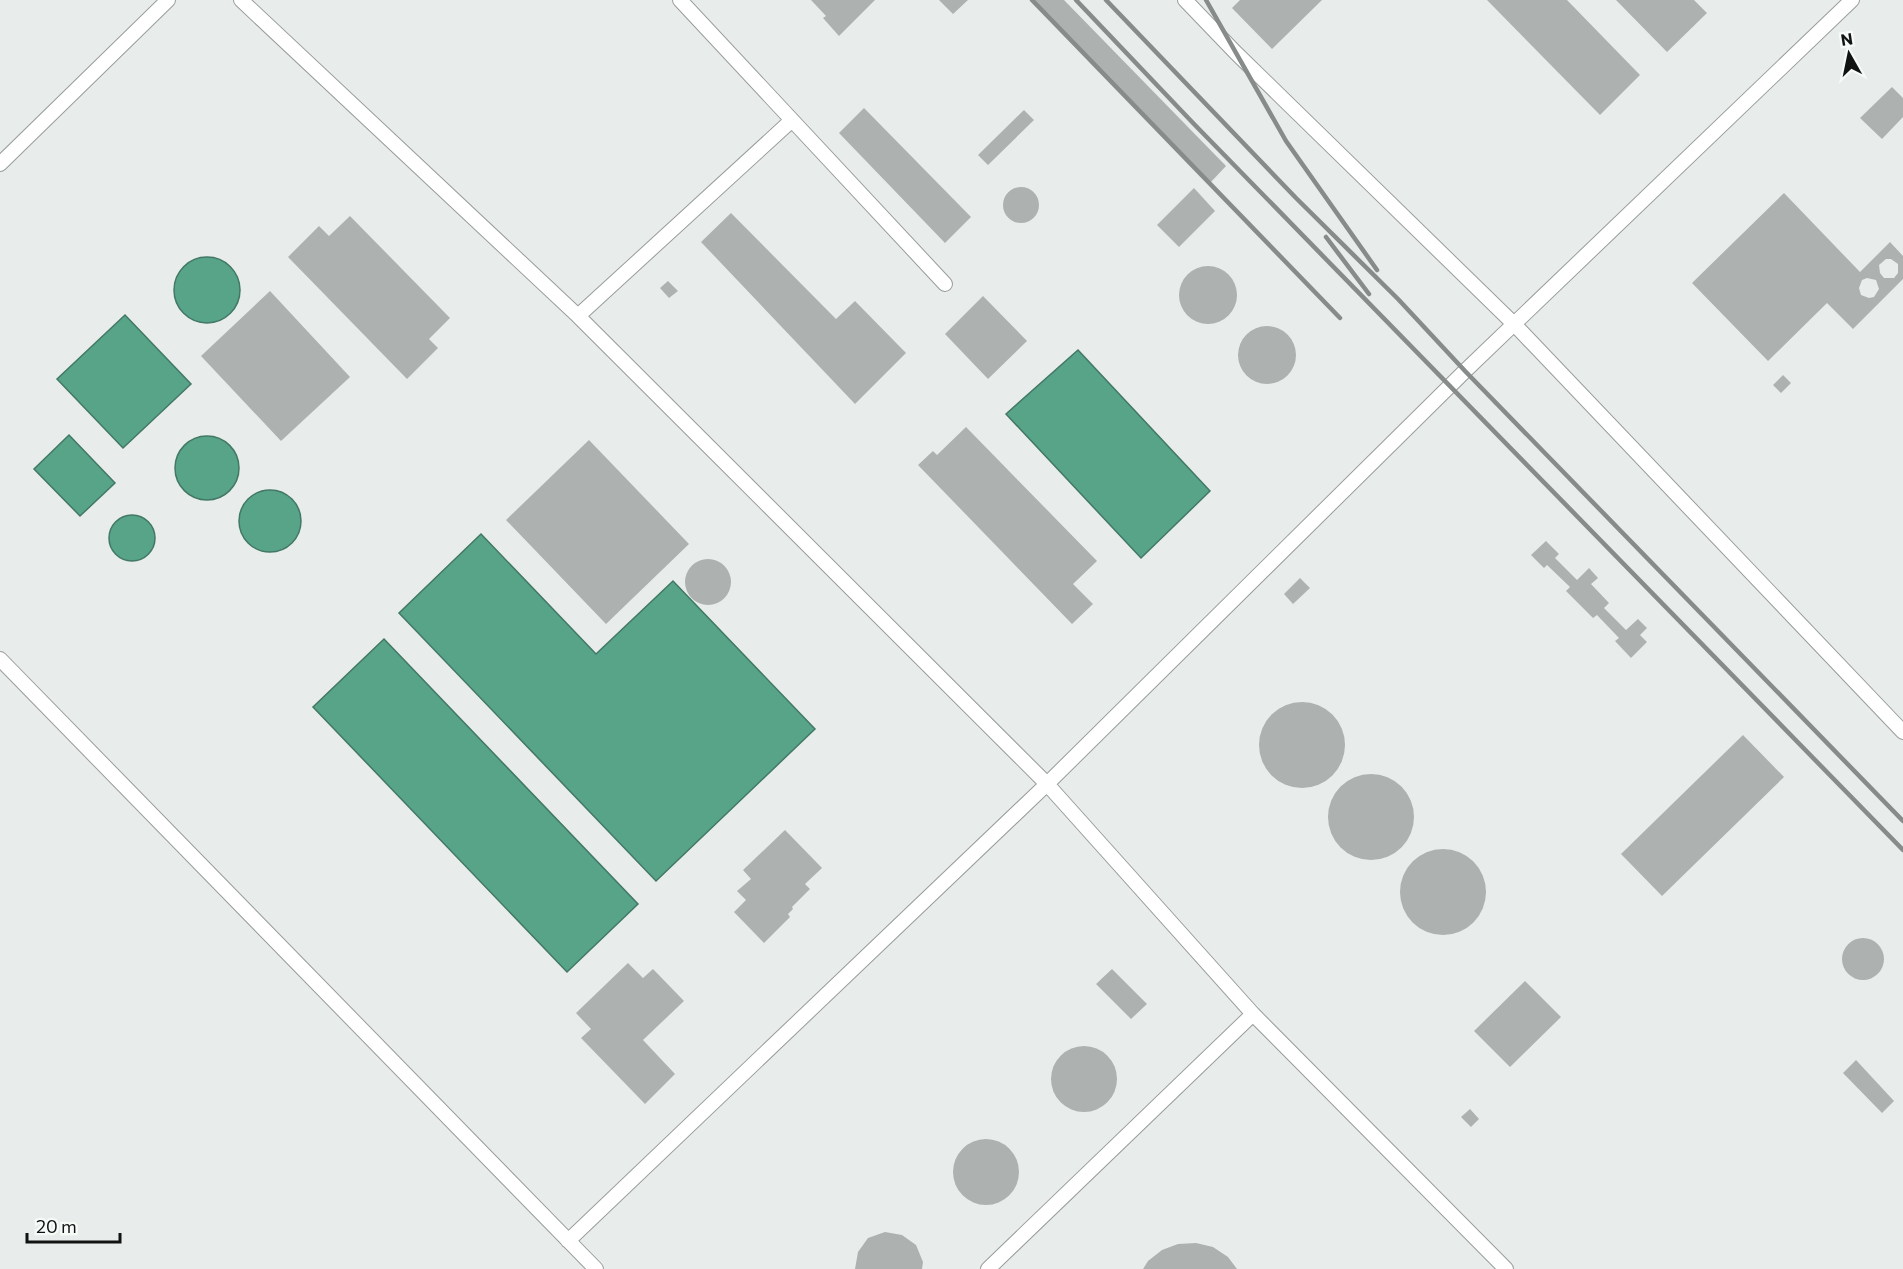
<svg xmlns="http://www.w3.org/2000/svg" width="1903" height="1269" viewBox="0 0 1903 1269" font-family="Commissioner,sans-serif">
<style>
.water{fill:#57a489;stroke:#427865;stroke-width:1.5}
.building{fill:#adb1af;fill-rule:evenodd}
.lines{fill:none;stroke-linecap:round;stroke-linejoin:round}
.lane-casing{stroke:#989c9a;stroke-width:16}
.lane{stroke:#fff;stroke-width:14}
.rail{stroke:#878b89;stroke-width:4.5}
</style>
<rect width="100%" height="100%" fill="#e8edeb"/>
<path class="water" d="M174 290a33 33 0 1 1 66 0a33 33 0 1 1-66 0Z
M125 315 191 384 123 448 57 379Z
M1078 350 1210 491 1141 558 1006 414Z
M69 435 115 483 80 516 34 469Z
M175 468a32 32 0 1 1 64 0a32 32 0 1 1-64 0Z
M239 521a31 31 0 1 1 62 0a31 31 0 1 1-62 0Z
M109 538a23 23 0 1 1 46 0a23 23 0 1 1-46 0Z
M481 534 596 654 673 581 815 729 656 881 399 613Z
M384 639 638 904 567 972 313 707Z"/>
<path class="building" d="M811 0H875L839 36 823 18 826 16Z
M939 0H968L953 14Z
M1032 0H1064L1226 166 1210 183Z
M1240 0H1322L1272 49 1232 8Z
M1487 0H1567L1640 75 1600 115Z
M1616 0H1694L1707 13 1667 52Z
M1892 87 1903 98V117L1882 139 1860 118Z
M864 108 971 217 945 243 839 133Z
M1024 110 1034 120 988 165 978 155Z
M1003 205a18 18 0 1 1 36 0a18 18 0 1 1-36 0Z
M1194 188 1215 211 1179 247 1157 225Z
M1784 193 1860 272 1890 242 1903 256V279L1853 329 1827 303 1768 361 1692 283ZM1886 259H1891L1898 264V273L1894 278H1884L1880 273 1879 265ZM1867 278 1876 280 1879 289 1874 297 1869 298 1861 295 1859 288 1862 280Z
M731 213 836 319 855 301 906 353 855 404 701 242Z
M350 216 450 318 429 339 438 348 407 379 288 257 319 226 329 236Z
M1179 295a29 29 0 1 1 58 0a29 29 0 1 1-58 0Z
M668 281 678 291 669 298 660 288Z
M270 291 350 377 281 441 201 356Z
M983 296 1027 341 988 379 945 334Z
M1238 355a29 29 0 1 1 58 0a29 29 0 1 1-58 0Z
M1783 375 1791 383 1781 393 1773 385Z
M966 427 1097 561 1073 584 1093 604 1072 624 918 465 933 451 937 455Z
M589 440 689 544 606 624 506 520Z
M1546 541 1559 554 1555 558 1577 580 1589 568 1598 578 1591 584 1609 603 1604 608 1626 630 1638 619 1647 628 1640 635 1647 642 1631 658 1615 641 1619 638 1597 615 1593 618 1566 591 1570 587 1547 565 1544 568 1531 555Z
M685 582a23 23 0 1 1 46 0a23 23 0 1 1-46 0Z
M1300 578 1310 588 1293 604 1284 594Z
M1259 745a43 43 0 1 1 86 0a43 43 0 1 1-86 0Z
M1743 735 1784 777 1662 896 1621 854Z
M1328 817a43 43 0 1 1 86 0a43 43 0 1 1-86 0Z
M785 830 822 868 805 884 810 889 792 907 793 909 788 914 790 917 764 943 734 912 746 900 737 891 751 879 743 870Z
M1400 892a43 43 0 1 1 86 0a43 43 0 1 1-86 0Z
M1842 959a21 21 0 1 1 42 0a21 21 0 1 1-42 0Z
M628 963 643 978 653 969 684 1001 643 1040 675 1074 645 1104 581 1038 591 1029 576 1013Z
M1112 969 1147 1004 1131 1019 1096 984Z
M1525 981 1561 1017 1510 1067 1474 1031Z
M1051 1079a33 33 0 1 1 66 0a33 33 0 1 1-66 0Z
M1856 1060 1894 1101 1882 1113 1843 1073Z
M1470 1109 1479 1119 1471 1127 1461 1117Z
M953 1172a33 33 0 1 1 66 0a33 33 0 1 1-66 0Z
M885 1232 902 1235 916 1245 923 1262 922 1269H855L858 1252 868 1238Z
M1196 1243 1213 1247 1228 1257 1237 1269H1143L1148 1261 1162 1250 1178 1244Z"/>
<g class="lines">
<g class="lane-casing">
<path id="lane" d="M241 0 578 316 1047 784 1253 1014 1506 1269
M680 0 945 284
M1185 0 1235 52 1515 325 1903 732
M0 164 168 0
M578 316 792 120
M0 659 596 1269
M568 1241 1047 784 1465 371 1852 0
M988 1269 1253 1014"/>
</g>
<use href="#lane" class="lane"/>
<path class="rail" d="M1032 0 1340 318
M1076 0 1193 123 1903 850
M1106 0 1296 198 1398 299 1465 371 1903 821
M1206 0 1286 141 1377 270
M1326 237 1369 294"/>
</g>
<g transform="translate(1849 54) rotate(351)" stroke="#f6fbf8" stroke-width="4.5" paint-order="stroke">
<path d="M0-4.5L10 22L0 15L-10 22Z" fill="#111312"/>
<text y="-9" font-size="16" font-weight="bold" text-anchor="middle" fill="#111312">N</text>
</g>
<path d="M27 1233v9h93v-9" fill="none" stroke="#111312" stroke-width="3"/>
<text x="36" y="1233" font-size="18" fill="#111312" stroke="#f6fbf8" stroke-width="4.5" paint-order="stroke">20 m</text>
</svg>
